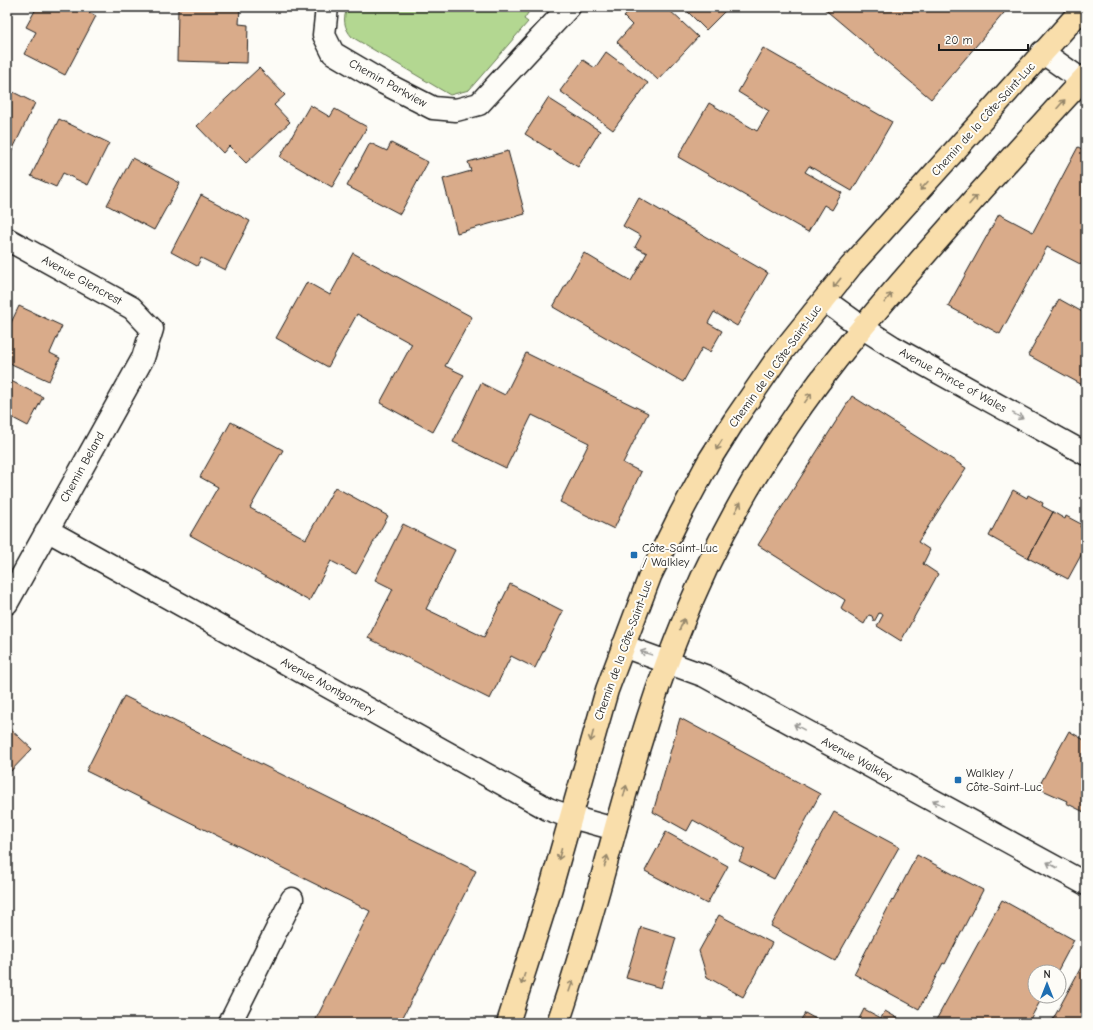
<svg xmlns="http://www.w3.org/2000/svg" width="1093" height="1030" viewBox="0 0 1093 1030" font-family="'Comic Neue',sans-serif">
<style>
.green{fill:#b3d791;stroke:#687a56}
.building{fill:#d9ab8a;stroke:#1c1c1c}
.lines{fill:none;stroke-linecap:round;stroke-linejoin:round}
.minor-casing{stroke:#1c1c1c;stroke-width:25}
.major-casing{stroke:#1c1c1c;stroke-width:25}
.minor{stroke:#fdfcf7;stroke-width:22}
.major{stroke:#f9deab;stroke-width:22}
.oneway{stroke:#96876b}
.oneway2{stroke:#989794}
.poi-dot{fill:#1f6fb2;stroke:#fdfcf7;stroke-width:1.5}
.labels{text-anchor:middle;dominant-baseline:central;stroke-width:4;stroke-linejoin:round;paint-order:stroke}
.street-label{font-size:12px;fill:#1c1c1c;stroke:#fdfcf7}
.poi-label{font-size:12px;fill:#1c1c1c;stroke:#fdfcf7;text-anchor:start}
</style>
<rect width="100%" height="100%" fill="#fdfcf7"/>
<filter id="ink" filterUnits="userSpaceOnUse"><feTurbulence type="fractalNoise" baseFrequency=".025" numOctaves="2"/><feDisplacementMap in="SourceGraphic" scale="8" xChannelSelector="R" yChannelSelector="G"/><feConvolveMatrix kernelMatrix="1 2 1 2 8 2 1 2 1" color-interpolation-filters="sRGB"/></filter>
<g filter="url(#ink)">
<path class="green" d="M348 7H532L524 19 528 22 469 90 450 95 352 37C344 28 342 18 348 7Z"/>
<path class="building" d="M37 7H79L96 16 65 75 24 54 36 32 26 27Z
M178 7H240L239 24 248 25 247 63 177 61Z
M633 7H666L698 37 658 80 617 42 632 25 624 17Z
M683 7H729L706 30Z
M822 7H1009L931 99Z
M763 48 892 122 852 191 809 166 805 172 842 193 832 210 824 205 808 232 678 157 709 103 757 131 769 111 738 92Z
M606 52 648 83 613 130 560 91 583 60 595 68Z
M259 68 285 95 274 105 290 122 246 163 229 146 223 153 197 126Z
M7 89 35 103 9 157 7 156Z
M548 98 600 131 578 167 525 134Z
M310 105 330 117 335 109 367 127 332 187 280 157Z
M59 119 109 143 88 185 63 173 56 187 31 176Z
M370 143 387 151 391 143 428 162 400 214 347 186Z
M1078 147 1086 151V267L1047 247 1000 334 948 306 999 214 1033 232Z
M508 151 525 214 457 233 443 179 471 171 468 162Z
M132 158 180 183 154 230 107 205Z
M201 195 250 221 225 270 201 258 197 266 171 252Z
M639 198 768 273 737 326 714 312 708 323 722 331 710 352 702 348 683 382 553 307 584 253 631 281 647 253 635 247 641 236 623 226Z
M353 253 472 317 445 366 464 375 433 432 380 403 412 344 357 314 328 367 276 338 307 282 330 295Z
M1059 299 1086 314V387L1028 355Z
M19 306 62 326 50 353 60 358 49 381 7 362V331Z
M526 353 648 413 623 463 641 472 614 529 560 502 589 443 532 415 506 468 453 442 481 383 505 395Z
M7 379 43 397 28 426 11 417 7 425Z
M852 396 966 468 918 542 930 550 923 564 938 574 901 641 877 626 883 615 879 613 874 622 872 616 869 615 864 624 842 610 841 608 845 600 758 545Z
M231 422 283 450 250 508 306 539 335 487 388 516 356 574 331 561 309 601 190 535 218 487 200 477Z
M1013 490 1027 498 1028 495 1043 503 1042 506 1053 512 1028 558 989 536Z
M1053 512 1065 519 1066 516 1081 524 1080 527 1086 530V546L1068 579 1028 558Z
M403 524 455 550 426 609 484 637 510 584 563 611 535 668 511 656 490 699 368 638 393 589 375 580Z
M124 696 476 871 400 1023H314L370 911 86 771Z
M680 718 820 794 774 879 739 861 745 849 718 834 693 820 687 831 653 812Z
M7 726 32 749 7 775Z
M1069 731 1086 741V813L1066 803 1067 801 1038 788Z
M834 812 899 847 835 961 771 926Z
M666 832 728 866 707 904 645 871Z
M917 855 983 890 945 964 943 963 919 1009 854 974 892 900 893 901Z
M1002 900 1074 940 1057 972H1035V996H1043L1028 1023H941L936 1020Z
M719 915 772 943 743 997 707 977 699 951Z
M641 927 676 938 661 988 626 978Z
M1086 958V1023H1051Z
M864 1009 881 1018 885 1011 906 1023H857Z
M805 1013 823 1023H799Z
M7 1018 17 1023H7Z"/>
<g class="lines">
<g class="minor-casing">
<path id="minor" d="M327 7 324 35 333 53 384 83 433 108 456 110 479 104 569 7
M1042 52 1086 83
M7 239 132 308 152 329 143 358 7 603
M824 300 863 328 893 347 1086 454
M47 530 548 809 571 817 615 829
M623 646 705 676 1086 884
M230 1023 292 899"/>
</g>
<g class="major-casing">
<path id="major" d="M508 1023 550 891 607 690 650 576 680 515 710 459 734 421 778 357 851 266 1084 7
M558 1023C602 897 626 766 675 642 704 566 742 493 788 426 830 363 880 306 930 249 981 191 1033 133 1086 76"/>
</g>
<use href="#minor" class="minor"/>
<use href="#major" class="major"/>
</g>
<defs><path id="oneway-shaft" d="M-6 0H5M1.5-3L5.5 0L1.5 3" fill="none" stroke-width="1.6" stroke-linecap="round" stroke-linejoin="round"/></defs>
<g class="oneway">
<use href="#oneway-shaft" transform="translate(1061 104) rotate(-48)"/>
<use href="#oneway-shaft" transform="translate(924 186) rotate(132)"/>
<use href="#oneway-shaft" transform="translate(973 200) rotate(-49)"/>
<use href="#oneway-shaft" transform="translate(837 283) rotate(129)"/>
<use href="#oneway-shaft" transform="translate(888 298) rotate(-51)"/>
<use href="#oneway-shaft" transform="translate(808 398) rotate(-55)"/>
<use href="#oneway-shaft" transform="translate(719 445) rotate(121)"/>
<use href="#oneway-shaft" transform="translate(738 507) rotate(-61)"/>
<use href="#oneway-shaft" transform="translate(682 624) rotate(-67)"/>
<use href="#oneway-shaft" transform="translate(592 736) rotate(105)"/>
<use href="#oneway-shaft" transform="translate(625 791) rotate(-75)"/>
<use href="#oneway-shaft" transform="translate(560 854) rotate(106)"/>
<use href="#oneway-shaft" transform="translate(606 861) rotate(-75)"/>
<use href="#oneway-shaft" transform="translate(523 979) rotate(108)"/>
<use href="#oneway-shaft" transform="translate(571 986) rotate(-71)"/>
</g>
<g class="oneway2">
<use href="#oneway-shaft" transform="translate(1018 416) rotate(29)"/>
<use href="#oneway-shaft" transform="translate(646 653) rotate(-162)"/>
<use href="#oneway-shaft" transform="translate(799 727) rotate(-151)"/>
<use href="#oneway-shaft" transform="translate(938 803) rotate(-151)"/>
<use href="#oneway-shaft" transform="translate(1052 865) rotate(-151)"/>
</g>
</g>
<g class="poi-dot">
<rect x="630" y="551" width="8" height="8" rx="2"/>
<rect x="954" y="776" width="8" height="8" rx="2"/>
</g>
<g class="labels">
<g class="street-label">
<text transform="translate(388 83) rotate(29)">Chemin Parkview</text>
<text transform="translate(983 119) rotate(-48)">Chemin de la Côte-Saint-Luc</text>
<text transform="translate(82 280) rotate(29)">Avenue Glencrest</text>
<text transform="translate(775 366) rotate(-54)">Chemin de la Côte-Saint-Luc</text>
<text transform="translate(953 380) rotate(29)">Avenue Prince of Wales</text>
<text transform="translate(82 467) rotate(-61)">Chemin Beland</text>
<text transform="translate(623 650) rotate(-70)">Chemin de la Côte-Saint-Luc</text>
<text transform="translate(328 686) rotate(29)">Avenue Montgomery</text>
<text transform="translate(857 759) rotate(29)">Avenue Walkley</text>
</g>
<g class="poi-label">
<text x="642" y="548">Côte-Saint-Luc<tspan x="642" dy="14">/ Walkley</tspan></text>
<text x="966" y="773">Walkley /<tspan x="966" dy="14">Côte-Saint-Luc</tspan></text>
</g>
</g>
<rect width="1093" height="1030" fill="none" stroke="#fdfcf7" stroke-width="24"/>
<rect x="12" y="12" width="1069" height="1006" fill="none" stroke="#1c1c1c" stroke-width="1.5" filter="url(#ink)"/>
<g transform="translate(1047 984)"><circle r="19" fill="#fdfcf7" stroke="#a3a29f"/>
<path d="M0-3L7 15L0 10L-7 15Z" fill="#1f6fb2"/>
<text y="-6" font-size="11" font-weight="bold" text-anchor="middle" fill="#1c1c1c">N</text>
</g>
<path d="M939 44v6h89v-6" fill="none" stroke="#1c1c1c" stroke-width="2"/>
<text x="945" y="44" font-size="12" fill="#1c1c1c" stroke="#fdfcf7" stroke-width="3" paint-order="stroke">20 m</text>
</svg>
